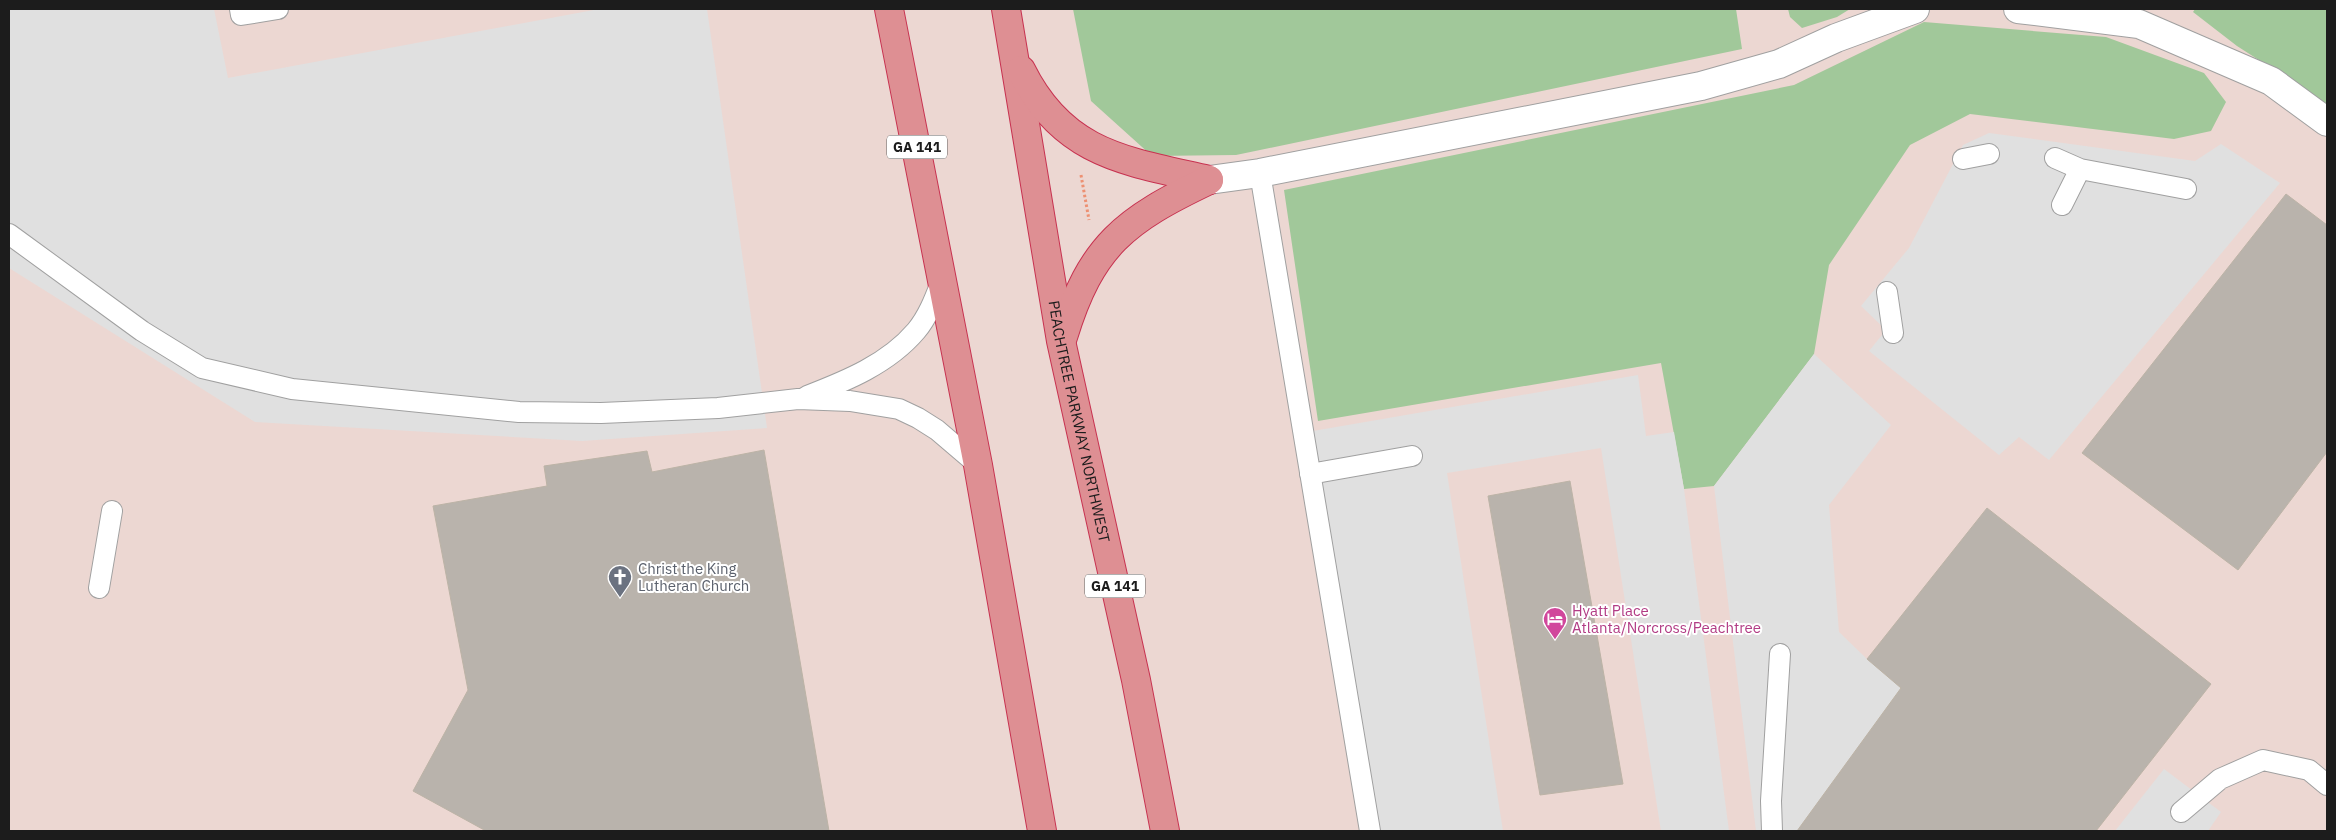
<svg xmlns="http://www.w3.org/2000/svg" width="2336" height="840" viewBox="0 0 2336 840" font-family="'IBM Plex Sans',sans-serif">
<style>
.commercial{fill:#ecd7d2}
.forest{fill:#a1c89a}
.parking{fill:#e0e0e0}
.building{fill:#b9b3ac;stroke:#bcb3a6}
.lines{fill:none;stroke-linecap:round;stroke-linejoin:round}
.lane-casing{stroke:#a0a0a0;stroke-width:22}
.street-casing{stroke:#a0a0a0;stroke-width:30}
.highway-casing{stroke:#c73250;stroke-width:30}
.path{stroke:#ed9072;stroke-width:3;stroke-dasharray:2.5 2.5;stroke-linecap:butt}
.lane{stroke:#fff;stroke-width:20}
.street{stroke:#fff;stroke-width:28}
.highway{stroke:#de8f93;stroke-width:28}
.labels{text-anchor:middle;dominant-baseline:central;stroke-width:4;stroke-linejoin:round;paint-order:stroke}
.shield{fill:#fff;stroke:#606060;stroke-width:1}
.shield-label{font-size:14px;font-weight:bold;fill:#1c1c1c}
.street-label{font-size:15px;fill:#1c1c1c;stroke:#fff}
.worship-label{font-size:15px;fill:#5b616d;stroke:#fff;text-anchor:start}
.hotel-label{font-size:15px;fill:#b23c85;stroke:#fff;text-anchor:start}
</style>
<rect width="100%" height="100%" fill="#eceae2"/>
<path class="commercial" d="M9 9H2327V831H9Z"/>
<path class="forest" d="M1073 9H1736L1742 49 1236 155 1152 156 1091 101Z
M1788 9H1850L1837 17 1802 28 1790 17Z
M2195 9H2327V104L2237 46 2193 12Z
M1924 22 2106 37 2204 73 2226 102 2211 131 2174 139 1970 114 1910 145 1829 265 1814 354 1714 486 1684 489 1661 363 1318 421 1284 190 1794 85Z"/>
<path class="parking" d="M9 9H214L228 78 599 9H707L767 428 582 441 255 422 9 268Z
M1989 133 2195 161 2221 144 2280 183 2049 460 2019 437 1999 455 1869 351 1886 330 1861 306 1909 248 1963 145Z
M1814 354 1891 425 1829 505 1839 632 1867 659 1901 688 1797 831H1756L1714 486Z
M1638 375 1646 436 1674 432 1684 489 1729 831H1661L1601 448 1447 473 1503 831H1378L1313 431Z
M2164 769 2221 812 2208 831H2115Z"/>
<path class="building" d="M2286 194 2327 225V452L2238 570 2082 453Z
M764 450 829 831H486L413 791 468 690 433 506 547 486 544 466 647 451 652 472Z
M1570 481 1623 784 1540 795 1488 496Z
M1987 508 2211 684 2096 831H1797L1901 688 1867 659Z"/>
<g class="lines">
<g class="lane-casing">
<path id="lane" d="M240 9 241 15 278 9
M2055 158 2080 169 2062 205
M1963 159 1989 154
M2080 169 2186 189
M1260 173 1370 831
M9 234 142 331 202 368 292 389 519 412 601 413 718 408 798 399 850 401 899 409 918 418 937 430 978 465
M1887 292 1893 333
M807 396C846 381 888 364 916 331 928 317 935 298 942 280
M1310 474 1412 456
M99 588 112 511
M2181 812 2220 779 2263 760 2309 770 2327 785
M1772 831 1771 801 1780 654"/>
</g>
<g class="street-casing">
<path id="street" d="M2018 9 2139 24 2271 81 2327 122
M1209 180 1260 173 1701 86 1779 64 1836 38 1915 9"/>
</g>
<g class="highway-casing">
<g id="highway">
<path d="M889 9 978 465 1042 831"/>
<path id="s1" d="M1006 9 1061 341 1136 680 1165 831"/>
<path d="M1021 70C1063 155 1126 161 1209 180"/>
<path d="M1063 337C1091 245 1125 220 1209 180"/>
</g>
</g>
<path class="path" d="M1081 175 1089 220"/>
<use href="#lane" class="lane"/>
<use href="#street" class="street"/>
<use href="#highway" class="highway"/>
</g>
<defs>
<g id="church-pin" transform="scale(1.25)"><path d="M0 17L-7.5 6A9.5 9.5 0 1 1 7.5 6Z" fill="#6b7280" stroke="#fff"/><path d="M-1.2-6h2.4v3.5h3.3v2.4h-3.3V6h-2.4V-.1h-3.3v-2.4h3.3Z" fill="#fff"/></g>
<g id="hotel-pin" transform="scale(1.25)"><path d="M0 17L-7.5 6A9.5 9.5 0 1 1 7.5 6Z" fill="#d1479c" stroke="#fff"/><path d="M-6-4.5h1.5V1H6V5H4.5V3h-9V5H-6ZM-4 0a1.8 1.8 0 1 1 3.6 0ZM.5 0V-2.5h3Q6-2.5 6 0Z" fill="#fff"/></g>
</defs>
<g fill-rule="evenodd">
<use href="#church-pin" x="620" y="577"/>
<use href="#hotel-pin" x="1555" y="619"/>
</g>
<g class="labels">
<g class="shield">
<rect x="887" y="135.5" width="60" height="23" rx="4"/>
<rect x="1085" y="574.5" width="60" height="23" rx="4"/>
</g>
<g class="shield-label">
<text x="917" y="147">GA 141</text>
<text x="1115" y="586">GA 141</text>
</g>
<g class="street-label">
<text stroke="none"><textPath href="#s1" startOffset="419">PEACHTREE PARKWAY NORTHWEST</textPath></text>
</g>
<g class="worship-label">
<text x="638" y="568">Christ the King<tspan x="638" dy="17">Lutheran Church</tspan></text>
</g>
<g class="hotel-label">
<text x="1572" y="610">Hyatt Place<tspan x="1572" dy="17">Atlanta/Norcross/Peachtree</tspan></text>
</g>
</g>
<rect width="2336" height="840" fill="none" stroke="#1c1c1c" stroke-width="20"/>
</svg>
